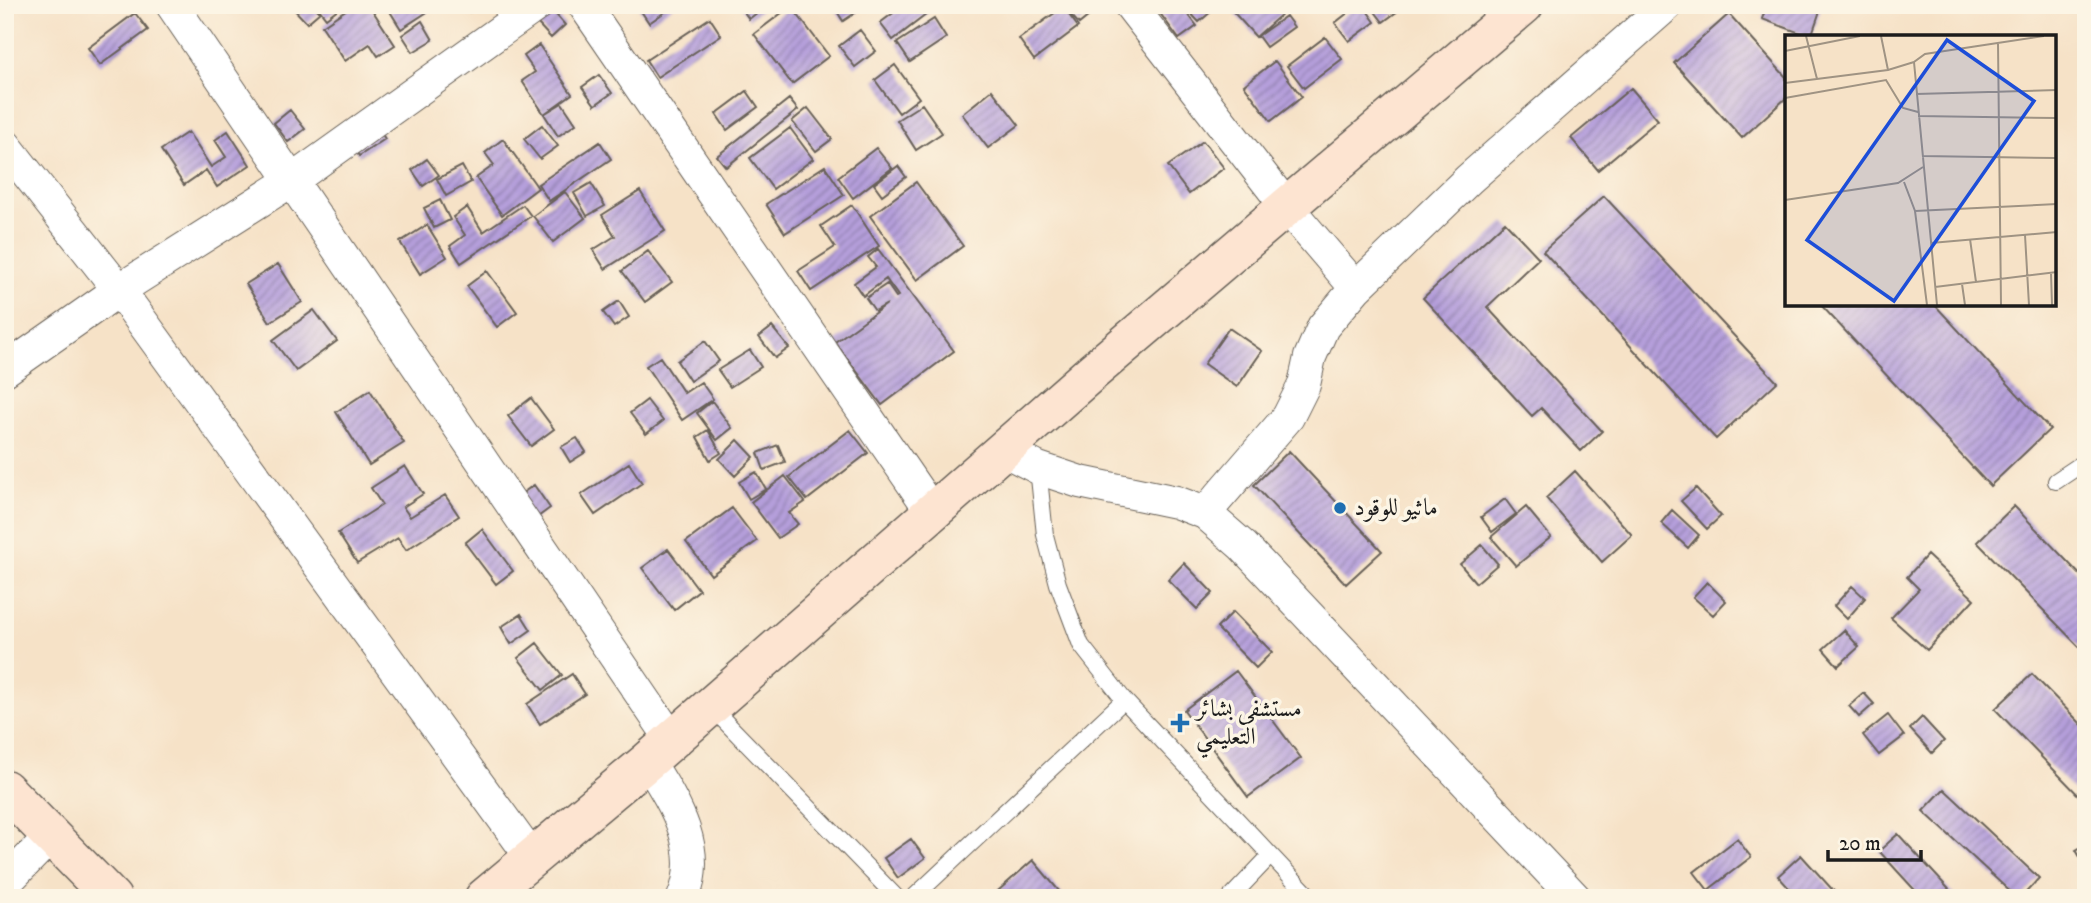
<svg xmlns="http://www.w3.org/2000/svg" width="2091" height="903" viewBox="0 0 2091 903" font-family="'IM FELL DW Pica',Amiri,serif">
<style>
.building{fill:url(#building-hatch)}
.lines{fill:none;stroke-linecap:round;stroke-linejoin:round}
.lane-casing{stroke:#686158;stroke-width:18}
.street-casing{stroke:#686158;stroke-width:34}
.secondary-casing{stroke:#686158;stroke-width:41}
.lane{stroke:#fff;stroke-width:16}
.street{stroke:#fff;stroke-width:32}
.secondary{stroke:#fde4d1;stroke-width:38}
.poi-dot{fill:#1f6fb2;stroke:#fcf5e5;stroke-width:2.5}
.labels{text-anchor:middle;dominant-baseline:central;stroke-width:7;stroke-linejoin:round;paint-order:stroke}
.poi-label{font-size:24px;fill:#1c1c1c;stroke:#fcf5e5;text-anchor:start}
.inset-road{fill:none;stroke:#9f9383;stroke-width:2}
.view{fill:#1d4ed8;fill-opacity:0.15;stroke:#1d4ed8;stroke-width:3.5}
.inset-edge{fill:none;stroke:#1c1c1c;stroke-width:3.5}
</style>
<defs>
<pattern id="building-hatch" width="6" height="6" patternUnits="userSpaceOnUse" patternTransform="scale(1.75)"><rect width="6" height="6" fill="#b59fdb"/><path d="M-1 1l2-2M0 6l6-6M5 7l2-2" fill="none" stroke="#9281b1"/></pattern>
</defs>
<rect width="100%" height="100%" fill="#fcf5e5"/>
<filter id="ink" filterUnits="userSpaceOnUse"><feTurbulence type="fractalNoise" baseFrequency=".0143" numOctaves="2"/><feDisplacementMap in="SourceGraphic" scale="14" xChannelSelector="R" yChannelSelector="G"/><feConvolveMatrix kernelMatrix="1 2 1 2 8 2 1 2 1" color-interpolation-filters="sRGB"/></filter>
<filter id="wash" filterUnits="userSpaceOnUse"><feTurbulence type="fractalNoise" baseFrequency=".00686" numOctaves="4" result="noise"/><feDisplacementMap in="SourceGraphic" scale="28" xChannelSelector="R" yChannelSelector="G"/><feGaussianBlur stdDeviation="1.57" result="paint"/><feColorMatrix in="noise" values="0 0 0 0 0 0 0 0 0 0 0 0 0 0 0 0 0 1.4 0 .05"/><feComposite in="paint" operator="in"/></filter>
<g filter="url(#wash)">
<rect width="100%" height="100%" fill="#f6e2c7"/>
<g id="blocks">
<path class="building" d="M290 5H313L320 12 307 23Z
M316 5H343L326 18Z
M353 5H369L395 45 378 56 370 44 345 61 322 26Z
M386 5H438L401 29Z
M465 5H480L470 12Z
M637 5H675L649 23Z
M739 5H767L749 19Z
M833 5H867L843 21Z
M904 5H939L893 40 880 23Z
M1068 5H1090L1095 11 1079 24 1065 8Z
M1154 5H1181L1197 26 1179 39Z
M1183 5H1208L1213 10 1199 22Z
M1227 5H1276L1283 13 1256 37Z
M1358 5H1363L1375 22 1349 41 1335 23Z
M1370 5H1406L1383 22Z
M1767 5H1822L1811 37 1762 19Z
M791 6 829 56 792 84 754 34Z
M1063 7 1078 27 1034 60 1019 39Z
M553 11 565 25 551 38 538 24Z
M135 13 148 30 100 65 88 48Z
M1729 14 1786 77V98L1742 138 1674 63Z
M1286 16 1294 27 1266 47 1258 36Z
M710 18 721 35 657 77 646 60Z
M934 19 946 38 910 62 897 43Z
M422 21 433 40 413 52 402 35Z
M860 30 876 51 855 67 839 46Z
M1325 37 1342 59 1304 88 1287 66Z
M539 45 572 94 544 114 522 81 535 72 524 56Z
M1275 61 1302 97 1271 121 1244 85Z
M895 65 919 98 899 113 875 80Z
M599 75 612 93 595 105 582 87Z
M1631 88 1658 120 1598 170 1571 138Z
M992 90 1019 125 988 148 962 114Z
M747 91 758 107 727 130 716 114Z
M789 99 798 110 726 167 717 156Z
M562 103 576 124 558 136 544 114Z
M922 104 942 133 916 150 897 120Z
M808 108 832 139 816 151 792 121Z
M290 110 305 129 288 142 274 123Z
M542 125 558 146 540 159 524 139Z
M790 128 813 159 773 189 750 158Z
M228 131 250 165 217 187 206 170 184 185 161 150 188 132 211 167 226 157 215 140Z
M380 131 385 139 359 156 354 148Z
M503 139 538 188 502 215 476 178 494 165 485 153Z
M1203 141 1224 168 1189 194 1168 166Z
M600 142 611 159 549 201 538 184Z
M876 148 892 168 853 198 838 177Z
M427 159 439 175 423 186 412 170Z
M462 166 471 182 446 196 437 179Z
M825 166 844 195 785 233 766 204Z
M898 166 906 177 882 195 874 184Z
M916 182 963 246 917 280 870 216Z
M591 183 605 206 587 216 574 193Z
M640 191 665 231 605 269 593 250 615 236 602 215Z
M565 192 585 218 553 242 533 216Z
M1604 196 1777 382 1716 439 1543 251Z
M440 200 450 220 434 228 424 208Z
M523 205 531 216 461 263 450 246 465 235 453 217 467 207 483 232Z
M852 205 879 246 811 291 798 271 835 247 821 226Z
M1505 222 1539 258 1487 307 1602 431 1581 451 1541 408 1532 416 1423 298Z
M427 225 447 257 420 274 400 242Z
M878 249 954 351 882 405 835 342 887 304 875 311 866 298 887 284 896 297 898 296 886 279 863 296 854 283 876 267 868 257Z
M648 251 672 282 645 302 622 271Z
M278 264 302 302 270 322 246 284Z
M487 271 517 312 497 327 467 286Z
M619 301 629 317 614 327 603 312Z
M1820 304H1934L2050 429 1990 486Z
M314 310 337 341 296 371 273 340Z
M772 327 789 348 775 358 759 337Z
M1229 328 1262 351 1237 387 1204 364Z
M705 341 719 361 690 381 677 361Z
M750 350 761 367 730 387 718 370Z
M660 357 684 393 701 382 713 399 682 420 646 366Z
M370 390 404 443 369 465 336 412Z
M531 398 554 429 531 446 508 416Z
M647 400 663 421 646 434 630 413Z
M712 401 732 428 717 440 697 413Z
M708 430 721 453 710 460 697 437Z
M850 430 868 453 807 500 789 477Z
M577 438 586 452 570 462 561 447Z
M738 440 754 457 735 476 719 459Z
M778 445 785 462 764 470 758 453Z
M1289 451 1382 551 1346 584 1254 485Z
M629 463 642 483 595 515 581 495Z
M405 466 423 494 403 507 410 517 445 495 459 516 406 550 398 538 357 563 338 533 382 505 371 488Z
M1575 471 1632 535 1602 562 1546 498Z
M756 472 766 489 749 499 739 482Z
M785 476 805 502 789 513 798 524 778 538 751 502Z
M534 485 550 508 531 522 514 499Z
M1696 488 1721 516 1707 529 1681 501Z
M1505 499 1516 514 1492 532 1481 517Z
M2014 506 2086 581V654L1977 542Z
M1526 507 1551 537 1516 566 1491 537Z
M732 508 757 541 711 575 686 542Z
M1672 510 1699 535 1688 548 1661 523Z
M482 529 513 571 496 584 465 543Z
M1482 545 1498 564 1476 583 1460 564Z
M668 549 699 590 674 610 642 568Z
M1927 555 1974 599 1927 650 1891 618 1919 589 1907 577Z
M1184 563 1213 593 1197 609 1168 580Z
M1707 582 1726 601 1713 615 1693 597Z
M1852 586 1865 598 1847 619 1834 606Z
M1233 612 1272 652 1256 668 1217 628Z
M521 614 531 630 511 644 501 627Z
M1844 630 1859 647 1838 666 1823 649Z
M537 643 562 675 543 690 518 658Z
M1236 671 1301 758 1248 797 1184 710Z
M572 674 585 694 540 724 527 704Z
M2032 674 2086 729V803L1995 709Z
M1864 693 1874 704 1859 717 1849 706Z
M1888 715 1904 736 1879 755 1863 735Z
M1922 717 1944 741 1932 753 1910 729Z
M1944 789 2039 878 2021 898H2017L1923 811Z
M1898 834 1957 898H1922L1879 851Z
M911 839 925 858 898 878 884 858Z
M1737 839 1751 857 1708 890 1694 872Z
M2086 844V867L2076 850Z
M1801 855 1840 898H1798L1778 876Z
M1033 860 1065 898H990Z"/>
</g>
</g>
<g filter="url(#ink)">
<use href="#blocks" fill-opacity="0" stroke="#686158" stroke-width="2"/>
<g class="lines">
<g class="lane-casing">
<path id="lane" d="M1038 468 1045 535 1058 584 1081 645 1124 700 1311 898
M2056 481 2086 461
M711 707 897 898
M913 898 1124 700
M1230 898 1270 856"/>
</g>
<g class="street-casing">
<path id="street" d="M172 5 672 740
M584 5 933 513
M1130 5 1286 206 1356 288
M5 145 119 290 532 858
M5 370 119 290 291 181 537 5
M1005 451 1038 468 1080 482 1176 502 1205 513 1243 546 1575 898
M1205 513 1288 417 1304 385 1310 357 1323 327 1356 288 1469 179 1667 5
M648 761C674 803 704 848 683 898
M5 883 50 837"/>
</g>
<g class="secondary-casing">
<path id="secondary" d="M5 789 112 898
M484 898 648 761 1091 373 1524 5"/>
</g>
<use href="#lane" class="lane"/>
<use href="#street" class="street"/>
<use href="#secondary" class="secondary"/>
</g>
</g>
<g class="poi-dot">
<circle cx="1340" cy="508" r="7"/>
<path d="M1176.5 712.5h7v7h7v7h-7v7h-7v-7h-7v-7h7z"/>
</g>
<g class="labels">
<g class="poi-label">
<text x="1354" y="508">ماثيو للوقود</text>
<text x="1196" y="709">مستشفى بشائر<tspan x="1196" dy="28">التعليمي</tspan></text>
</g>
</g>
<g transform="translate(1785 35)">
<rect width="271" height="271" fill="#f6e2c7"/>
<path class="inset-road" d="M21 1 32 44M96 1 103 35M213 8 216 270M0 16 75 1M0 48 103 35 129 27M131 59 272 55M0 63 101 45 118 73 133 77M133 81 272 83M137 121 272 123M119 147 130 176 142 270M0 165 113 148 138 132M130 176 272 169M240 200 244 270M185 204 191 247M146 208 272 197M266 238 267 270M177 249 180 270M150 252 272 237M152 270 129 27 140 19 259 1"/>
<path class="view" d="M162 5 249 66 109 266 22 205Z"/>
<rect width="271" height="271" class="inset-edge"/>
</g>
<rect width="2091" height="903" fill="none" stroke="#fcf5e5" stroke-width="28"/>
<path d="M1828 850v10h93v-10" fill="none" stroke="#1c1c1c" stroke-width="3.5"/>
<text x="1839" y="850" font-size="21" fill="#1c1c1c" stroke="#fcf5e5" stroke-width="5" paint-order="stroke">20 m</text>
</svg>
